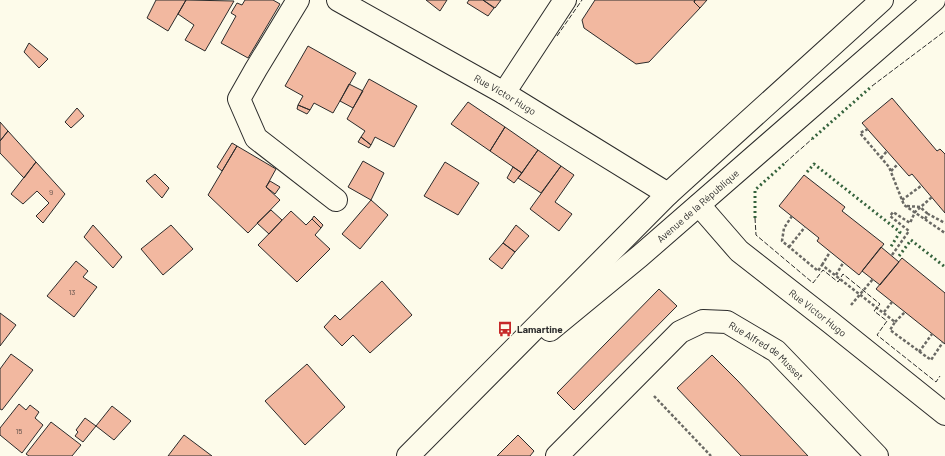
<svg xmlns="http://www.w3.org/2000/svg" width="945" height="456" viewBox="0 0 945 456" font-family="Barlow,sans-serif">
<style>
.building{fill:#f2b8a0;stroke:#2b2b2b}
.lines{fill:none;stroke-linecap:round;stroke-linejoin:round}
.minor-casing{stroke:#2b2b2b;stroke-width:24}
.major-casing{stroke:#2b2b2b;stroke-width:24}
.path{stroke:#6a6964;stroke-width:2.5;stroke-dasharray:3 2;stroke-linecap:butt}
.minor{stroke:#fdfbea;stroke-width:22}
.major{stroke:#fdfbea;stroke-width:22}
.hedge{stroke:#34623c;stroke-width:3;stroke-dasharray:2 3;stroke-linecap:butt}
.fence{stroke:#2b2b2b;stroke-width:1;stroke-dasharray:5 2;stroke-linecap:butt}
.labels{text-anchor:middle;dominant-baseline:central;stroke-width:3;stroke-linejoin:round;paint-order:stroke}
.number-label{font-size:8px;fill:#5d4e48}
.street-label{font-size:10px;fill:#2b2b2b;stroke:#fdfbea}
.poi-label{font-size:10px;font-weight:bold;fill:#2b2b2b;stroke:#fdfbea;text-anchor:start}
</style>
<rect width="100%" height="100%" fill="#fdfbea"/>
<path class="building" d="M156 0H186L168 31 147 18Z
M186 0 234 1 205 51 185 40 194 25 178 14Z
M245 0H273L280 4 248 58 221 43 236 16 231 13 237 3 242 5Z
M426 0H447L440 11Z
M469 0H483L494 8 488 16 467 3Z
M483 0H501L495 8Z
M595 0H695L694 2 700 8 649 62 636 64 584 28 582 20Z
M695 0H707L700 8 694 2Z
M29 43 48 59 39 68 24 52Z
M308 46 356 73 333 113 314 103 310 110 298 105 303 96 285 86Z
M369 79 417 106 394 147 375 137 371 145 361 137 365 131 347 119Z
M349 84 363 91 353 108 340 101Z
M892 98 937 151 940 149 945 154V213L912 174 909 176 862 123Z
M468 102 505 127 490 151 451 124Z
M298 105 310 110 307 114 297 109Z
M77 108 84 116 71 128 65 122Z
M0 122 8 131 0 141Z
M505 127 538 150 522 173 490 151Z
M8 131 36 162 24 178 0 153V141Z
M361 137 371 145 369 148 358 142Z
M232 143 237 146 222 171 217 167Z
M237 146 276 169 266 187 280 200 248 233 208 195Z
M538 150 561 166 541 193 518 178Z
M363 161 384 173 371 200 348 187Z
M36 162 65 194 43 223 36 216 49 203 37 191 23 204 11 194Z
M445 162 479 183 458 215 424 196Z
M561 166 574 175 555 202 572 214 559 231 530 209Z
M513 167 522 173 514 183 507 178Z
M155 174 169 188 162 198 146 181Z
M804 175 845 207 842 211 884 244 859 275 817 241 819 238 779 206Z
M270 181 280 187 275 194 266 187Z
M371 200 388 215 360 249 342 234Z
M271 210 282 220 269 234 257 223Z
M291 211 306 225 312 219 321 228 315 235 330 249 297 282 258 245Z
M314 216 323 225 321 228 312 219Z
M93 225 122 257 113 268 84 237Z
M171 225 193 249 163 275 141 249Z
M516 225 529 236 515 252 503 243Z
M503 243 515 252 502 269 489 259Z
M881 247 899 262 880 285 862 271Z
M902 258 945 293V344L876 289Z
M76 261 88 271 83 277 97 287 74 317 47 296Z
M382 281 412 315 370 353 353 335 342 346 324 327 335 315 340 320Z
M659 289 677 306 574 410 557 393Z
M0 313 16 325 0 346Z
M11 354 33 370 2 410 0 409V369Z
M712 355 738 381 808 456H741L677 388Z
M307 364 345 407 305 445 265 401Z
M19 404 26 410 30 405 39 412 35 418 43 425 22 453 0 435V428Z
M112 406 131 421 114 440 96 426Z
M85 418 96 426 83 442 75 436 78 432 76 430Z
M51 422 81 445 72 456H29L26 454Z
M184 435 212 456H168Z
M518 435 534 451 530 456H497Z"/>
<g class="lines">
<g class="minor-casing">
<g id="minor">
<path d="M298 0 256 69 239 99 256 138 336 200"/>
<path id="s1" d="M338 0 504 93 668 194"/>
<path d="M504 93 565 0"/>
<path id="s2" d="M699 205 739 251 830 322 945 414"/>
<path id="s3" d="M557 456 680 332 703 321 727 322 776 351 877 456"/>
</g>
</g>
<g class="major-casing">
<g id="major">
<path id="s4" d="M550 330 640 256 934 0"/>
<path d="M408 456 668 194 882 0"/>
</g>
</g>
<path class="path" d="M868 129 860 133 889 167 904 205 945 233
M881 158 887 151
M891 171 898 164
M902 200 921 186
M907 206 920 207 928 214
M792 216 784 228 782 241 818 271 822 265 895 322 890 330 931 360 943 342
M925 219 928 214 945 223
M789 247 805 227
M892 255 909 231 890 216 893 212 910 223 915 212 932 197
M822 265 830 252
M836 275 843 263
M851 305 873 279
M884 312 892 302
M895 322 905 312
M919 352 932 334
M654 396 711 456"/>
<use href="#minor" class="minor"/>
<use href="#major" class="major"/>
<path class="hedge" d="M812 139 872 86
M807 172 814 164 900 232 890 248
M755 218V190L785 163
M899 256 911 240 945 267"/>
<path class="fence" d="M557 36 582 0
M872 86 945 31
M785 163 812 139
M755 218 756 235 813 283 823 270 838 282 843 274 880 304 874 311 887 321 877 335 936 382 940 376"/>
</g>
<defs>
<g id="bus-bare" transform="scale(1.2)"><path d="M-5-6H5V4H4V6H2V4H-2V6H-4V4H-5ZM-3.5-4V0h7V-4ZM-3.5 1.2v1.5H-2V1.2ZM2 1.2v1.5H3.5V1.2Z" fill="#c62828" stroke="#fdfbea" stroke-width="2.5" paint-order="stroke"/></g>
</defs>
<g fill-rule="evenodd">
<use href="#bus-bare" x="505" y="329"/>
</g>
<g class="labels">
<g class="number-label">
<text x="51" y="192">9</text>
<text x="72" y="292">13</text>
<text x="19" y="431">15</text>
</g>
<g class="street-label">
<text stroke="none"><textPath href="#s1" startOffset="192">Rue Victor Hugo</textPath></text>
<text stroke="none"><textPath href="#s4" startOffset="193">Avenue de la République</textPath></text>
<text stroke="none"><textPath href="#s2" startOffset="161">Rue Victor Hugo</textPath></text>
<text stroke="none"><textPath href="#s3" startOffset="273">Rue Alfred de Musset</textPath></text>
</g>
<g class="poi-label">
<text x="517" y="329">Lamartine</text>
</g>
</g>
</svg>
